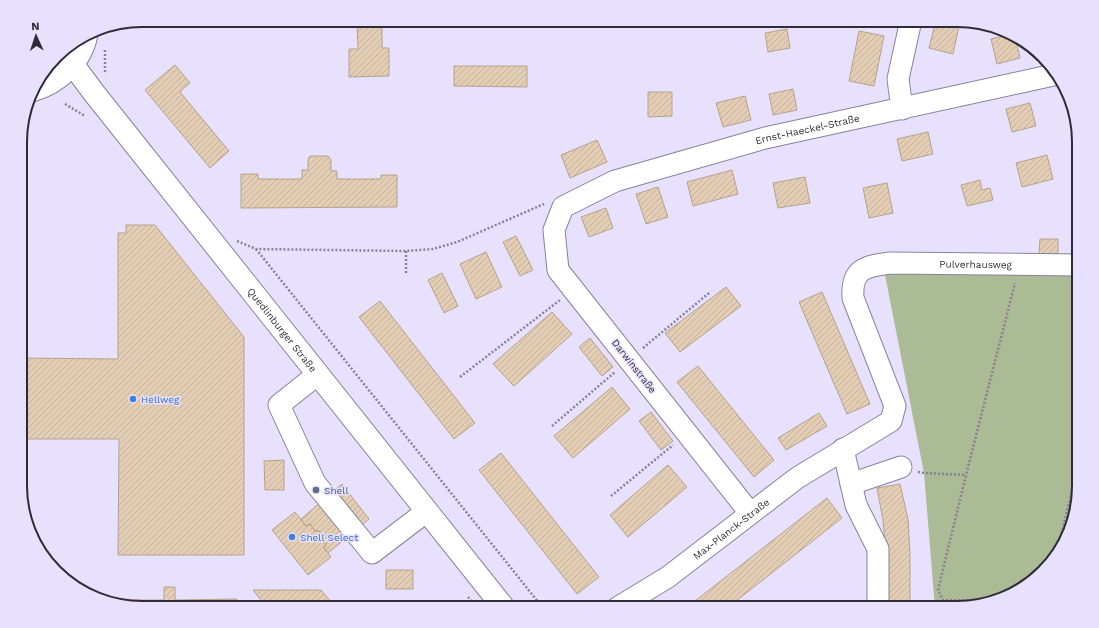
<svg xmlns="http://www.w3.org/2000/svg" width="1099" height="628" viewBox="0 0 1099 628" font-family="'Work Sans',sans-serif">
<style>
.garden{fill:#abbb96}
.building{fill:url(#building-hatch);stroke:#b5a28a}
.lines{fill:none;stroke-linecap:round;stroke-linejoin:round}
.minor-casing{stroke:#89819c;stroke-width:23}
.major-casing{stroke:#89819c;stroke-width:24}
.path{stroke:#878295;stroke-width:2.5;stroke-dasharray:2 2;stroke-linecap:butt}
.minor{stroke:#fff;stroke-width:21}
.major{stroke:#fff;stroke-width:22}
.shop-dot{fill:#3f7fe0;stroke:#e8e1fe;stroke-width:1.5}
.service-dot{fill:#5c6f8a;stroke:#e8e1fe;stroke-width:1.5}
.labels{text-anchor:middle;dominant-baseline:central;stroke-width:3;stroke-linejoin:round;paint-order:stroke}
.street-label{font-size:10px;fill:#2f2c37;stroke:#e8e1fe}
.shop-label{font-size:10px;fill:#366cbe;stroke:#e8e1fe;text-anchor:start}
.service-label{font-size:10px;fill:#4e5e75;stroke:#e8e1fe;text-anchor:start}
.rim{fill:none;stroke:#2f2c37;stroke-width:2}
</style>
<defs>
<pattern id="building-hatch" width="6" height="6" patternUnits="userSpaceOnUse"><rect width="6" height="6" fill="#e3ceb5"/><path d="M-1 1l2-2M0 6l6-6M5 7l2-2" fill="none" stroke="#c3b19c"/></pattern>
</defs>
<rect width="100%" height="100%" fill="#e8e1fe"/>
<path class="garden" d="M892 271 1079 275V494L1063 547 1025 588 965 608H935L924 473 885 275Z"/>
<path class="building" d="M142 20H171V27H139V21Z
M357 20H382V48H389V76L349 77V49H358Z
M936 20 960 21 953 54 929 48Z
M787 29 790 48 768 52 765 33Z
M859 31 884 36 874 86 849 81Z
M1010 34 1015 35 1020 58 997 64 991 39Z
M175 65 190 83 180 92 229 151 210 168 145 90Z
M454 66H527V87L454 86Z
M793 89 797 110 773 115 769 94Z
M648 92H672V116L648 117Z
M745 96 751 120 723 127 716 103Z
M1030 103 1036 126 1012 132 1006 109Z
M928 132 933 154 902 161 897 139Z
M597 140 607 162 570 178 561 155Z
M1047 155 1053 179 1022 187 1016 163Z
M310 156H328L331 160V171H337V179H381V175H397V207L241 208V174H258V179H302V170H308V160Z
M732 170 738 194 693 206 687 182Z
M805 177 810 203 778 208 773 183Z
M980 180 982 190 990 188 993 200 967 206 961 185Z
M887 183 893 213 869 218 863 188Z
M658 187 668 217 646 224 636 194Z
M606 208 613 228 589 237 581 217Z
M126 225H155L244 337V555H118L119 439H21V358L118 359V233H126Z
M516 236 533 270 520 276 503 242Z
M1040 239H1058V254H1039Z
M486 252 502 287 476 299 460 264Z
M442 273 458 306 444 313 428 280Z
M726 287 741 306 680 352 665 333Z
M822 292 870 404 847 414 799 302Z
M380 301 475 423 454 439 359 317Z
M552 312 572 334 514 386 493 364Z
M590 338 613 367 602 376 579 347Z
M698 366 774 460 754 477 677 382Z
M612 387 630 409 573 458 554 436Z
M651 412 673 441 661 450 639 421Z
M819 413 827 426 786 450 778 438Z
M501 453 599 577 577 594 479 470Z
M284 460V490H265L264 461Z
M668 465 687 487 628 537 610 515Z
M342 484 369 519 328 553 324 548 326 545 320 537 322 535 319 531H315L310 524 306 526 301 519Z
M900 484 908 519 910 554V608H885L886 553 883 520 877 488Z
M827 498 842 518 727 608H686Z
M295 512 306 526 310 524 315 531H319L322 535 320 537 326 545 324 548 331 557 308 575 272 530Z
M386 570H413V589H386Z
M164 587H175V600L237 599V608H142L128 604V600H164Z
M253 590H321L336 608H267Z"/>
<g class="lines">
<g class="minor-casing">
<g id="minor">
<path d="M32 91C59 83 82 62 87 34"/>
<path d="M902 109 898 79 911 20"/>
<path d="M318 374 279 405 315 483 372 553 427 511"/>
<path d="M843 449 856 505 878 549V608"/>
<path d="M851 484 901 467"/>
<path id="s1" d="M750 513 558 270 554 230 563 207 615 181 765 138 1058 74"/>
<path id="s2" d="M617 608 668 577 797 478 891 421 895 406 853 298C851 269 865 266 890 263L1079 265"/>
</g>
</g>
<g class="major-casing">
<g id="major">
<path id="s3" d="M62 50 94 93 504 608"/>
</g>
</g>
<path class="path" d="M105 50V71L106 74
M65 104 85 116
M237 241 256 249 406 251 433 249 457 242 544 204
M256 249 543 608
M406 273V251
M643 348 709 293
M460 377 560 300
M552 426 615 372
M918 472 924 473 966 475
M611 496 673 445
M1057 553 1079 460
M468 597 477 608
M984 601 943 600 938 590 966 475 1015 283"/>
<use href="#minor" class="minor"/>
<use href="#major" class="major"/>
</g>
<g class="shop-dot">
<circle cx="133" cy="399" r="4"/>
<circle cx="292" cy="537" r="4"/>
</g>
<circle class="service-dot" cx="316" cy="490" r="4"/>
<g class="labels">
<g class="street-label">
<text stroke="none"><textPath href="#s1" startOffset="632">Ernst-Haeckel-Straße</textPath></text>
<text stroke="none"><textPath href="#s2" startOffset="609">Pulverhausweg</textPath></text>
<text stroke="none"><textPath href="#s3" startOffset="356">Quedlinburger Straße</textPath></text>
<text transform="translate(634 366) rotate(52)">Darwinstraße</text>
<text stroke="none"><textPath href="#s2" startOffset="139">Max-Planck-Straße</textPath></text>
</g>
<g class="shop-label">
<text x="141" y="399">Hellweg</text>
<text x="300" y="537">Shell Select</text>
</g>
<g class="service-label">
<text x="324" y="490">Shell</text>
</g>
</g>
<path d="M0 0H1099V628H0ZM142 27H957A115 115 0 0 1 1072 142V486A115 115 0 0 1 957 601H142A115 115 0 0 1 27 486V142A115 115 0 0 1 142 27Z" fill="#e8e1fe" fill-rule="evenodd"/>
<path class="rim" d="M142 27H957A115 115 0 0 1 1072 142V486A115 115 0 0 1 957 601H142A115 115 0 0 1 27 486V142A115 115 0 0 1 142 27Z"/>
<g transform="translate(36 36) rotate(357)" stroke="#e8e1fe" stroke-width="3" paint-order="stroke">
<path d="M0-3L7 15L0 10L-7 15Z" fill="#2f2c37"/>
<text y="-6" font-size="11" font-weight="bold" text-anchor="middle" fill="#2f2c37">N</text>
</g>
</svg>
